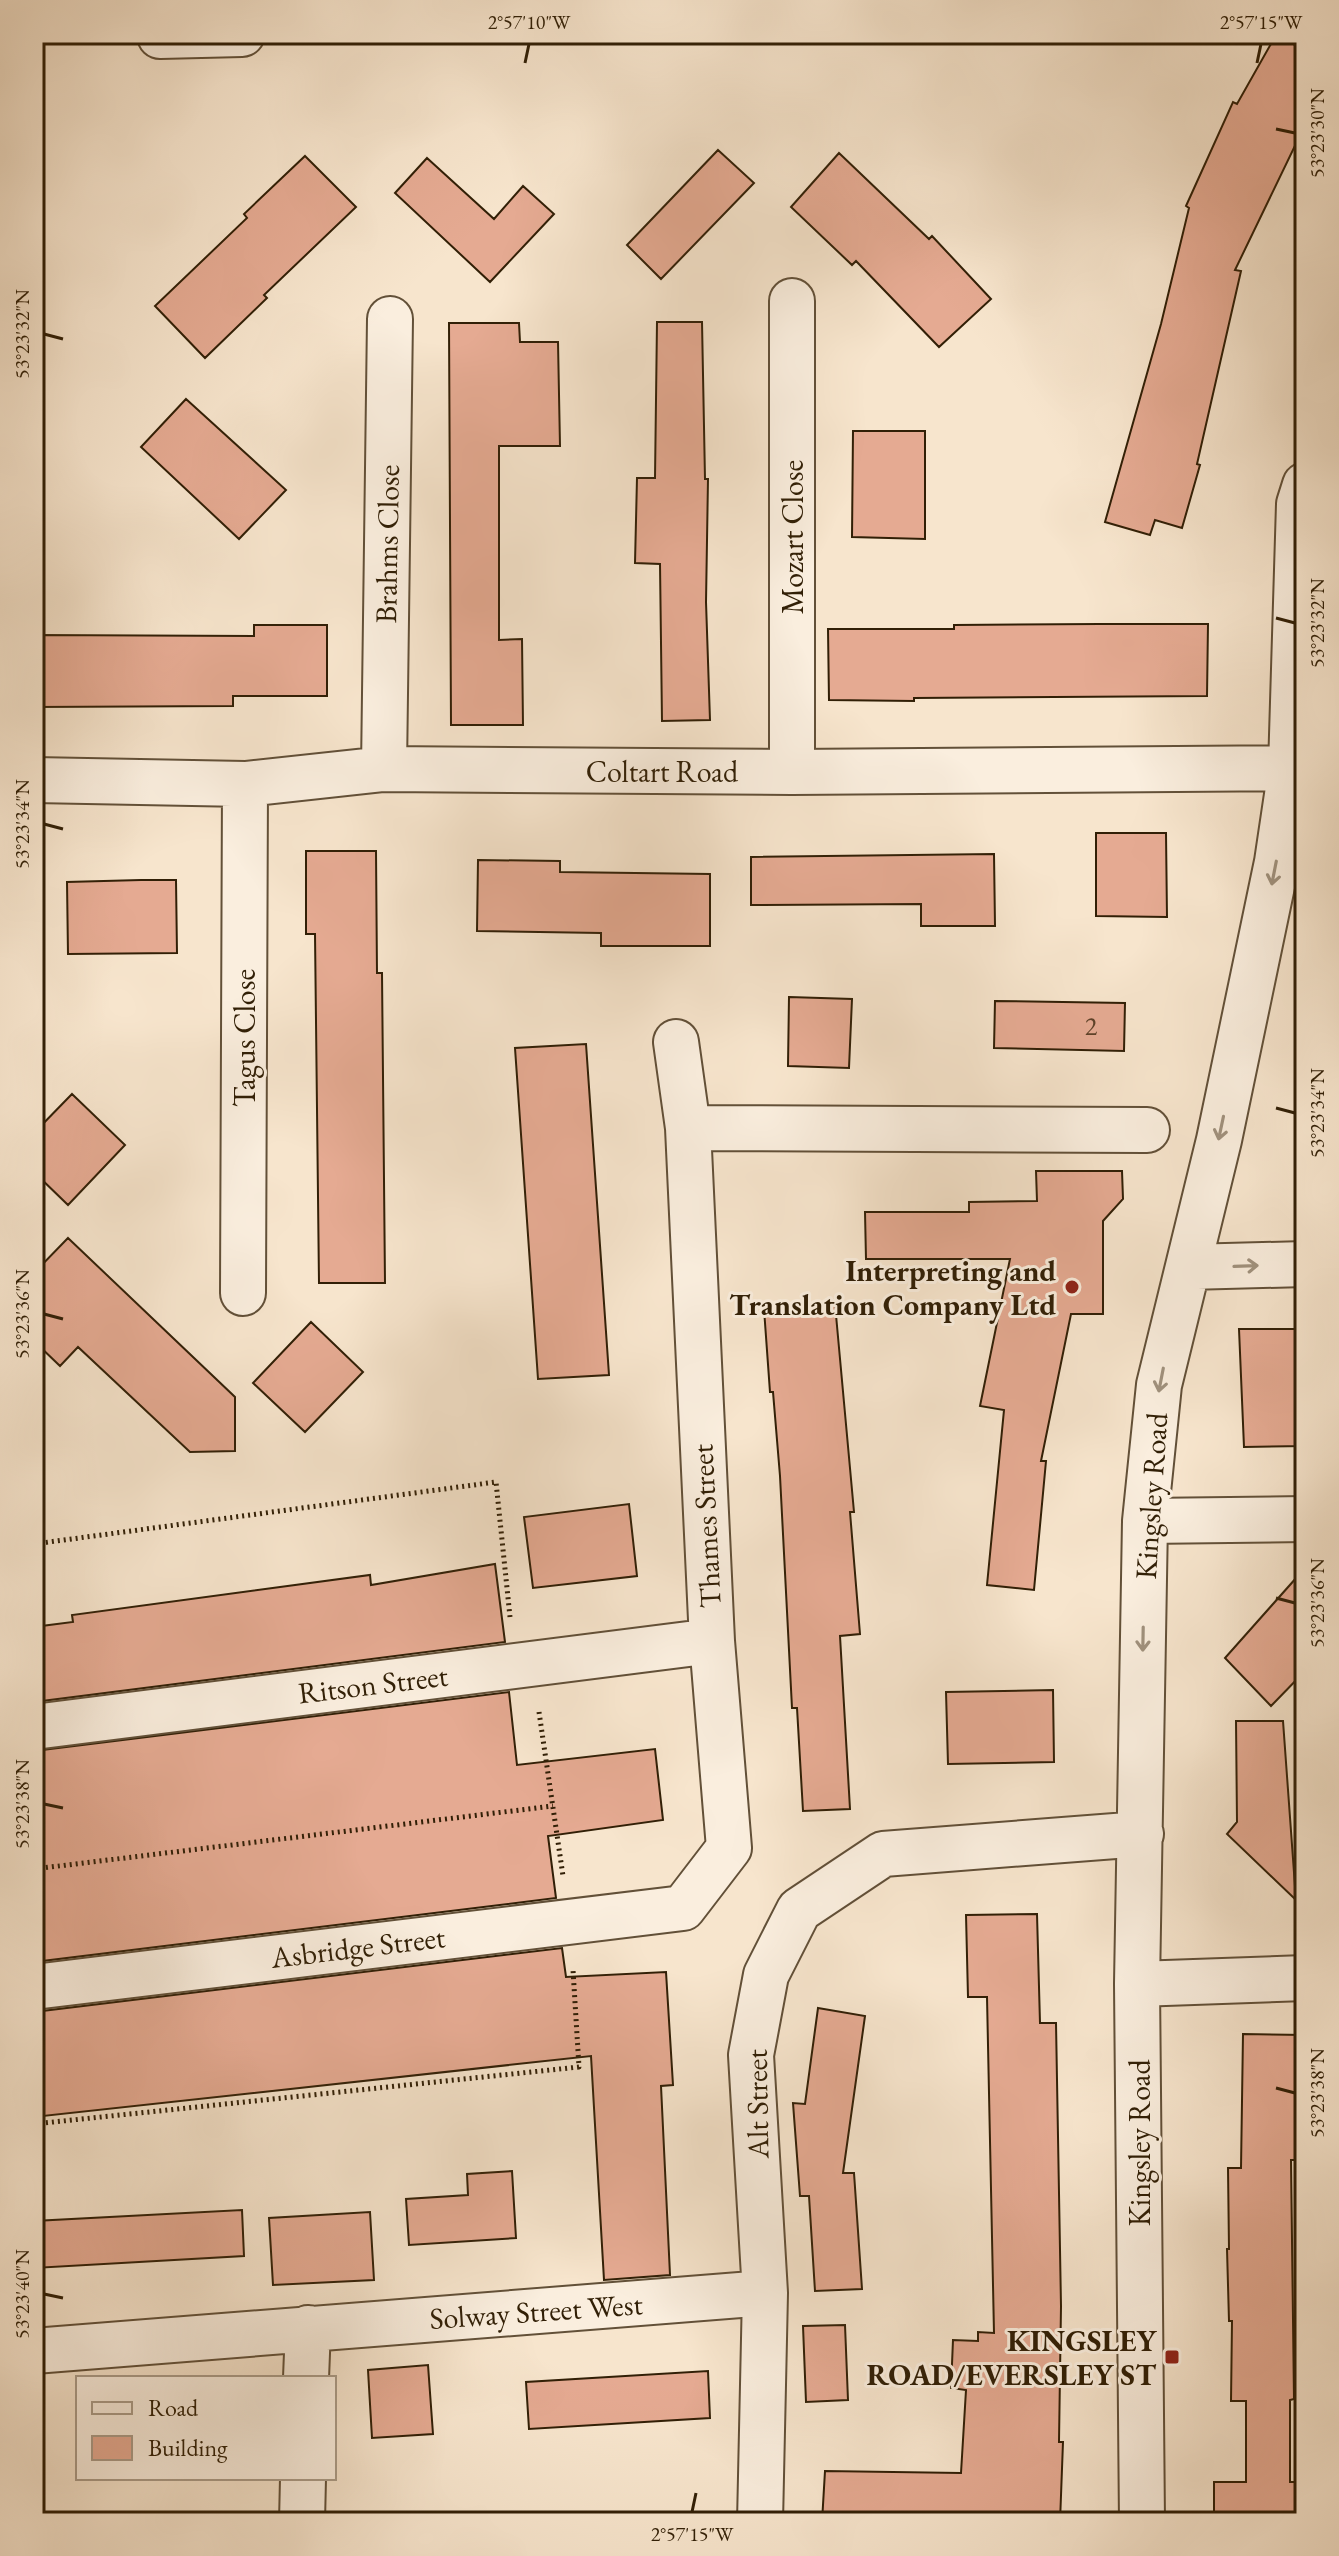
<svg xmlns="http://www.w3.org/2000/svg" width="1339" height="2556" viewBox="0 0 1339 2556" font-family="'EB Garamond',serif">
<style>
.building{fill:#e5aa92;stroke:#311f06;stroke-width:2}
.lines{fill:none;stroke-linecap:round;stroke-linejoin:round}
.minor-casing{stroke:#625038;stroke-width:48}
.path{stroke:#311f06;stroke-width:5;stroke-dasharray:2 4;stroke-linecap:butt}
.minor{stroke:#faeede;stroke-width:44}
.oneway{stroke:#a0917d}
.ticks{fill:none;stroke:#311f06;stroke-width:3}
.poi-dot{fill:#8f2418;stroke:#faeede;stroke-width:3}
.labels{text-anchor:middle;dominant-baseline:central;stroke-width:6;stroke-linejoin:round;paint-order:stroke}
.number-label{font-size:26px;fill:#5e4229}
.street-label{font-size:30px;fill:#311f06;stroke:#faeede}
.poi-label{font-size:30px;font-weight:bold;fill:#311f06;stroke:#faeede;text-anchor:end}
.neatline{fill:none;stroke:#311f06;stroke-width:3}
.ticks-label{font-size:20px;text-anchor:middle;fill:#311f06}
</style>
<rect width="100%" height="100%" fill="#f7e5cd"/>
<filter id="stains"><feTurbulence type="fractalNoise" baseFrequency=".0025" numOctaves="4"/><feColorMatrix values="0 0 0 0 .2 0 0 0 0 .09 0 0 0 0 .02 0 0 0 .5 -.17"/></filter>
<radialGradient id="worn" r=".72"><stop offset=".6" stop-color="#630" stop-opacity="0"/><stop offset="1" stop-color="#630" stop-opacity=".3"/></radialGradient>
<path class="building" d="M1276 35 1305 50V125L1235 270 1241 271 1197 464 1200 465 1182 528 1155 520 1150 535 1105 522 1161 324 1189 208 1186 206 1233 102 1237 104Z
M718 150 754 183 661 279 627 245Z
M839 153 929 239 932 236 991 299 939 347 856 261 852 265 791 207Z
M305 156 356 207 264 295 267 298 205 358 155 306 247 218 244 214Z
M427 158 494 219 523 186 554 214 490 282 395 193Z
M657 322H702L705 479H708L706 602 710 720 662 721 660 564 635 563 637 478H655Z
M449 323H519L520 342H558L560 446H499V640L522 639 523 725H451Z
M186 399 286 490 239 539 141 447Z
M853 431H925V539L852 537Z
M1100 624H1208L1207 696 914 698V701L829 700 828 629H954V625Z
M254 625H327V696H233V706L34 707V635L254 636Z
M1096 833H1166L1167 917 1096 916Z
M306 851H376L377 973H382L385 1283H319L315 934H306Z
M994 854 995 926H921V904L751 905V857Z
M478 860 560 861V872L710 874V946H601V933L477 931Z
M141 880H176L177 953 68 954 67 882Z
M789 997 852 999 849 1068 788 1066Z
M995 1001 1125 1003 1124 1051 994 1048Z
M586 1044 609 1375 538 1379 515 1048Z
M72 1094 125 1145 68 1205 34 1172V1133Z
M1036 1171H1122L1123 1199 1103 1221V1314H1071L1041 1461H1046L1034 1590 987 1585 1004 1410 980 1406 1010 1259H866L865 1212H969V1202L1037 1201Z
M68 1238 235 1397V1451L190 1452 78 1347 60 1366 34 1341V1273Z
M835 1304 854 1512H850L860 1634 840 1636 850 1809 803 1811 797 1708H792L780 1476 773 1392H770L764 1309Z
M311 1322 363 1372 305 1432 253 1383Z
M1239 1329H1305V1446L1244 1447Z
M629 1504 637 1576 533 1588 524 1517Z
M495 1564 505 1642 34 1702V1627L73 1622 72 1615 370 1575 371 1585Z
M1305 1568V1671L1271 1706 1225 1658Z
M1053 1690 1054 1762 948 1764 946 1692Z
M509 1692 517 1765 655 1749 663 1820 548 1836 556 1898 34 1962V1751Z
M1236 1721H1283L1296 1900 1227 1834 1237 1822Z
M1037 1914 1040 2023H1056L1061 2306 1059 2442H1063L1060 2522H822L825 2471 961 2473 966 2390 951 2388 953 2340 978 2341V2332L994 2333 987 1997H968L966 1915Z
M562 1948 566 1977 666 1972 673 2085 661 2086 670 2275 604 2280 591 2056 34 2117V2012Z
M818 2008 865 2016 843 2173H854L862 2289 815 2291 809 2196H800L793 2103 805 2104Z
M1243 2034 1305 2035V2160H1291L1294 2399 1290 2400V2482H1305V2522H1214V2482H1246V2401H1231L1232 2321H1229L1227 2249H1229L1228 2168H1241Z
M512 2171 516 2238 409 2245 406 2199 468 2195 467 2174Z
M242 2210 244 2256 34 2268V2221Z
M370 2212 374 2280 273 2285 269 2218Z
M845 2325 848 2400 806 2402 803 2326Z
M428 2365 433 2434 372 2438 368 2370Z
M708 2371 710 2418 529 2429 526 2382Z"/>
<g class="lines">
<g class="minor-casing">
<path id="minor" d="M160 36 242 34
M792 301V772
M384 769 390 319
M34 780 245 784 384 769 792 772 1291 768
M688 1128 1147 1130
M1188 1267 1305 1264
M243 1293 245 784
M1145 1521 1305 1519
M34 1727 712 1641
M1137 1984 1305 1978
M34 1987 683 1908 729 1848 712 1641 688 1128 676 1042
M34 2351 765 2293
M306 2378 308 2328
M302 2522 303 2478
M760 2522 765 2293 751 2055 766 1975 799 1910 883 1854 1141 1834
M1142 2522 1137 1984 1145 1521 1159 1385 1219 1140 1277 862 1291 768 1299 504 1305 485"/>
</g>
<path class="path" d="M34 1544 496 1482 510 1617
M539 1712 563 1876
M34 1869 553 1806
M34 2124 579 2067 573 1970"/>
<use href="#minor" class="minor"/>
</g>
<defs><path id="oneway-shaft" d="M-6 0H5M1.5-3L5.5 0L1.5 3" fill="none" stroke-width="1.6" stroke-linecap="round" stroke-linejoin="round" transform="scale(2)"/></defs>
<g class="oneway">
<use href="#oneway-shaft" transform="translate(1274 873) rotate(101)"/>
<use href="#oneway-shaft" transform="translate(1221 1128) rotate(102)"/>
<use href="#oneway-shaft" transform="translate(1246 1266) rotate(-2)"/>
<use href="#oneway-shaft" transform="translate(1161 1380) rotate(101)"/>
<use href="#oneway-shaft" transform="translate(1143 1639) rotate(91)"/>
</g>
<path class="ticks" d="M525 63 529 44M1257 63 1261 44M1276 129 1295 133M44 334 63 339M1276 618 1295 623M44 824 63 829M1276 1108 1295 1113M44 1314 63 1319M1276 1598 1295 1603M44 1804 63 1808M1276 2088 1295 2093M44 2294 63 2298M692 2512 696 2493"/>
<g class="poi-dot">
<circle cx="1072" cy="1287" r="8"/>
<rect x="1164" y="2349" width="16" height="16" rx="4"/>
</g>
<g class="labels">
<g class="number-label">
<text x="1091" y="1026">2</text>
</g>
<g class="street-label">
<text transform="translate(792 537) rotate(-90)">Mozart Close</text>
<text transform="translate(387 544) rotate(-89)">Brahms Close</text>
<text x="662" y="771">Coltart Road</text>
<text transform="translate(244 1038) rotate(-90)">Tagus Close</text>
<text transform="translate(1151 1496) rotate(-86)">Kingsley Road</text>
<text transform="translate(706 1526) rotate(-93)">Thames Street</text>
<text transform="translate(373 1684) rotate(-7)">Ritson Street</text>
<text transform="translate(358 1947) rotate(-7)">Asbridge Street</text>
<text transform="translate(757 2104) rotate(-91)">Alt Street</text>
<text transform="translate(1139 2143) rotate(-90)">Kingsley Road</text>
<text transform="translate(536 2311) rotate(-4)">Solway Street West</text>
</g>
<g class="poi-label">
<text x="1056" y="1270">Interpreting and<tspan x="1056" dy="34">Translation Company Ltd</tspan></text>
<text x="1156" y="2340">KINGSLEY<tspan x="1156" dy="34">ROAD/EVERSLEY ST</tspan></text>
</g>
</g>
<rect width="1339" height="2556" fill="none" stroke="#f7e5cd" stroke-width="88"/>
<rect x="76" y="2376" width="260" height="104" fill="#faeede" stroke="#aa9b88" stroke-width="2"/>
<rect x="92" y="2402" width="40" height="12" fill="#faeede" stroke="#aa9b88" stroke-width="2"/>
<text x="148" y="2416" font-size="24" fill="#311f06">Road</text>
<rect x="92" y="2436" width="40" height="24" fill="#e5aa92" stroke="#aa9b88" stroke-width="2"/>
<text x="148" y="2456" font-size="24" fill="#311f06">Building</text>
<rect x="44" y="44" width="1251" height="2468" class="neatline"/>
<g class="ticks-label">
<text x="529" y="29">2°57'10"W</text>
<text x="1261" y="29">2°57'15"W</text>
<text transform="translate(1317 133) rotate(-90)" y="7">53°23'30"N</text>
<text transform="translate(22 334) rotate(-90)" y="7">53°23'32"N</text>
<text transform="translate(1317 623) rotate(-90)" y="7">53°23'32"N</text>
<text transform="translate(22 824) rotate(-90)" y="7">53°23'34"N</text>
<text transform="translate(1317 1113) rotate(-90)" y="7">53°23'34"N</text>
<text transform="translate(22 1314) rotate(-90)" y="7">53°23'36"N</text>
<text transform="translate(1317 1603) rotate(-90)" y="7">53°23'36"N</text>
<text transform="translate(22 1804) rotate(-90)" y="7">53°23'38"N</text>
<text transform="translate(1317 2093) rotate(-90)" y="7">53°23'38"N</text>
<text transform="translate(22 2294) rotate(-90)" y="7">53°23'40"N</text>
<text x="692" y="2541">2°57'15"W</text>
</g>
<rect width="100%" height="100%" filter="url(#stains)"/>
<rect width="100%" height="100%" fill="url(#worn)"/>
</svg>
